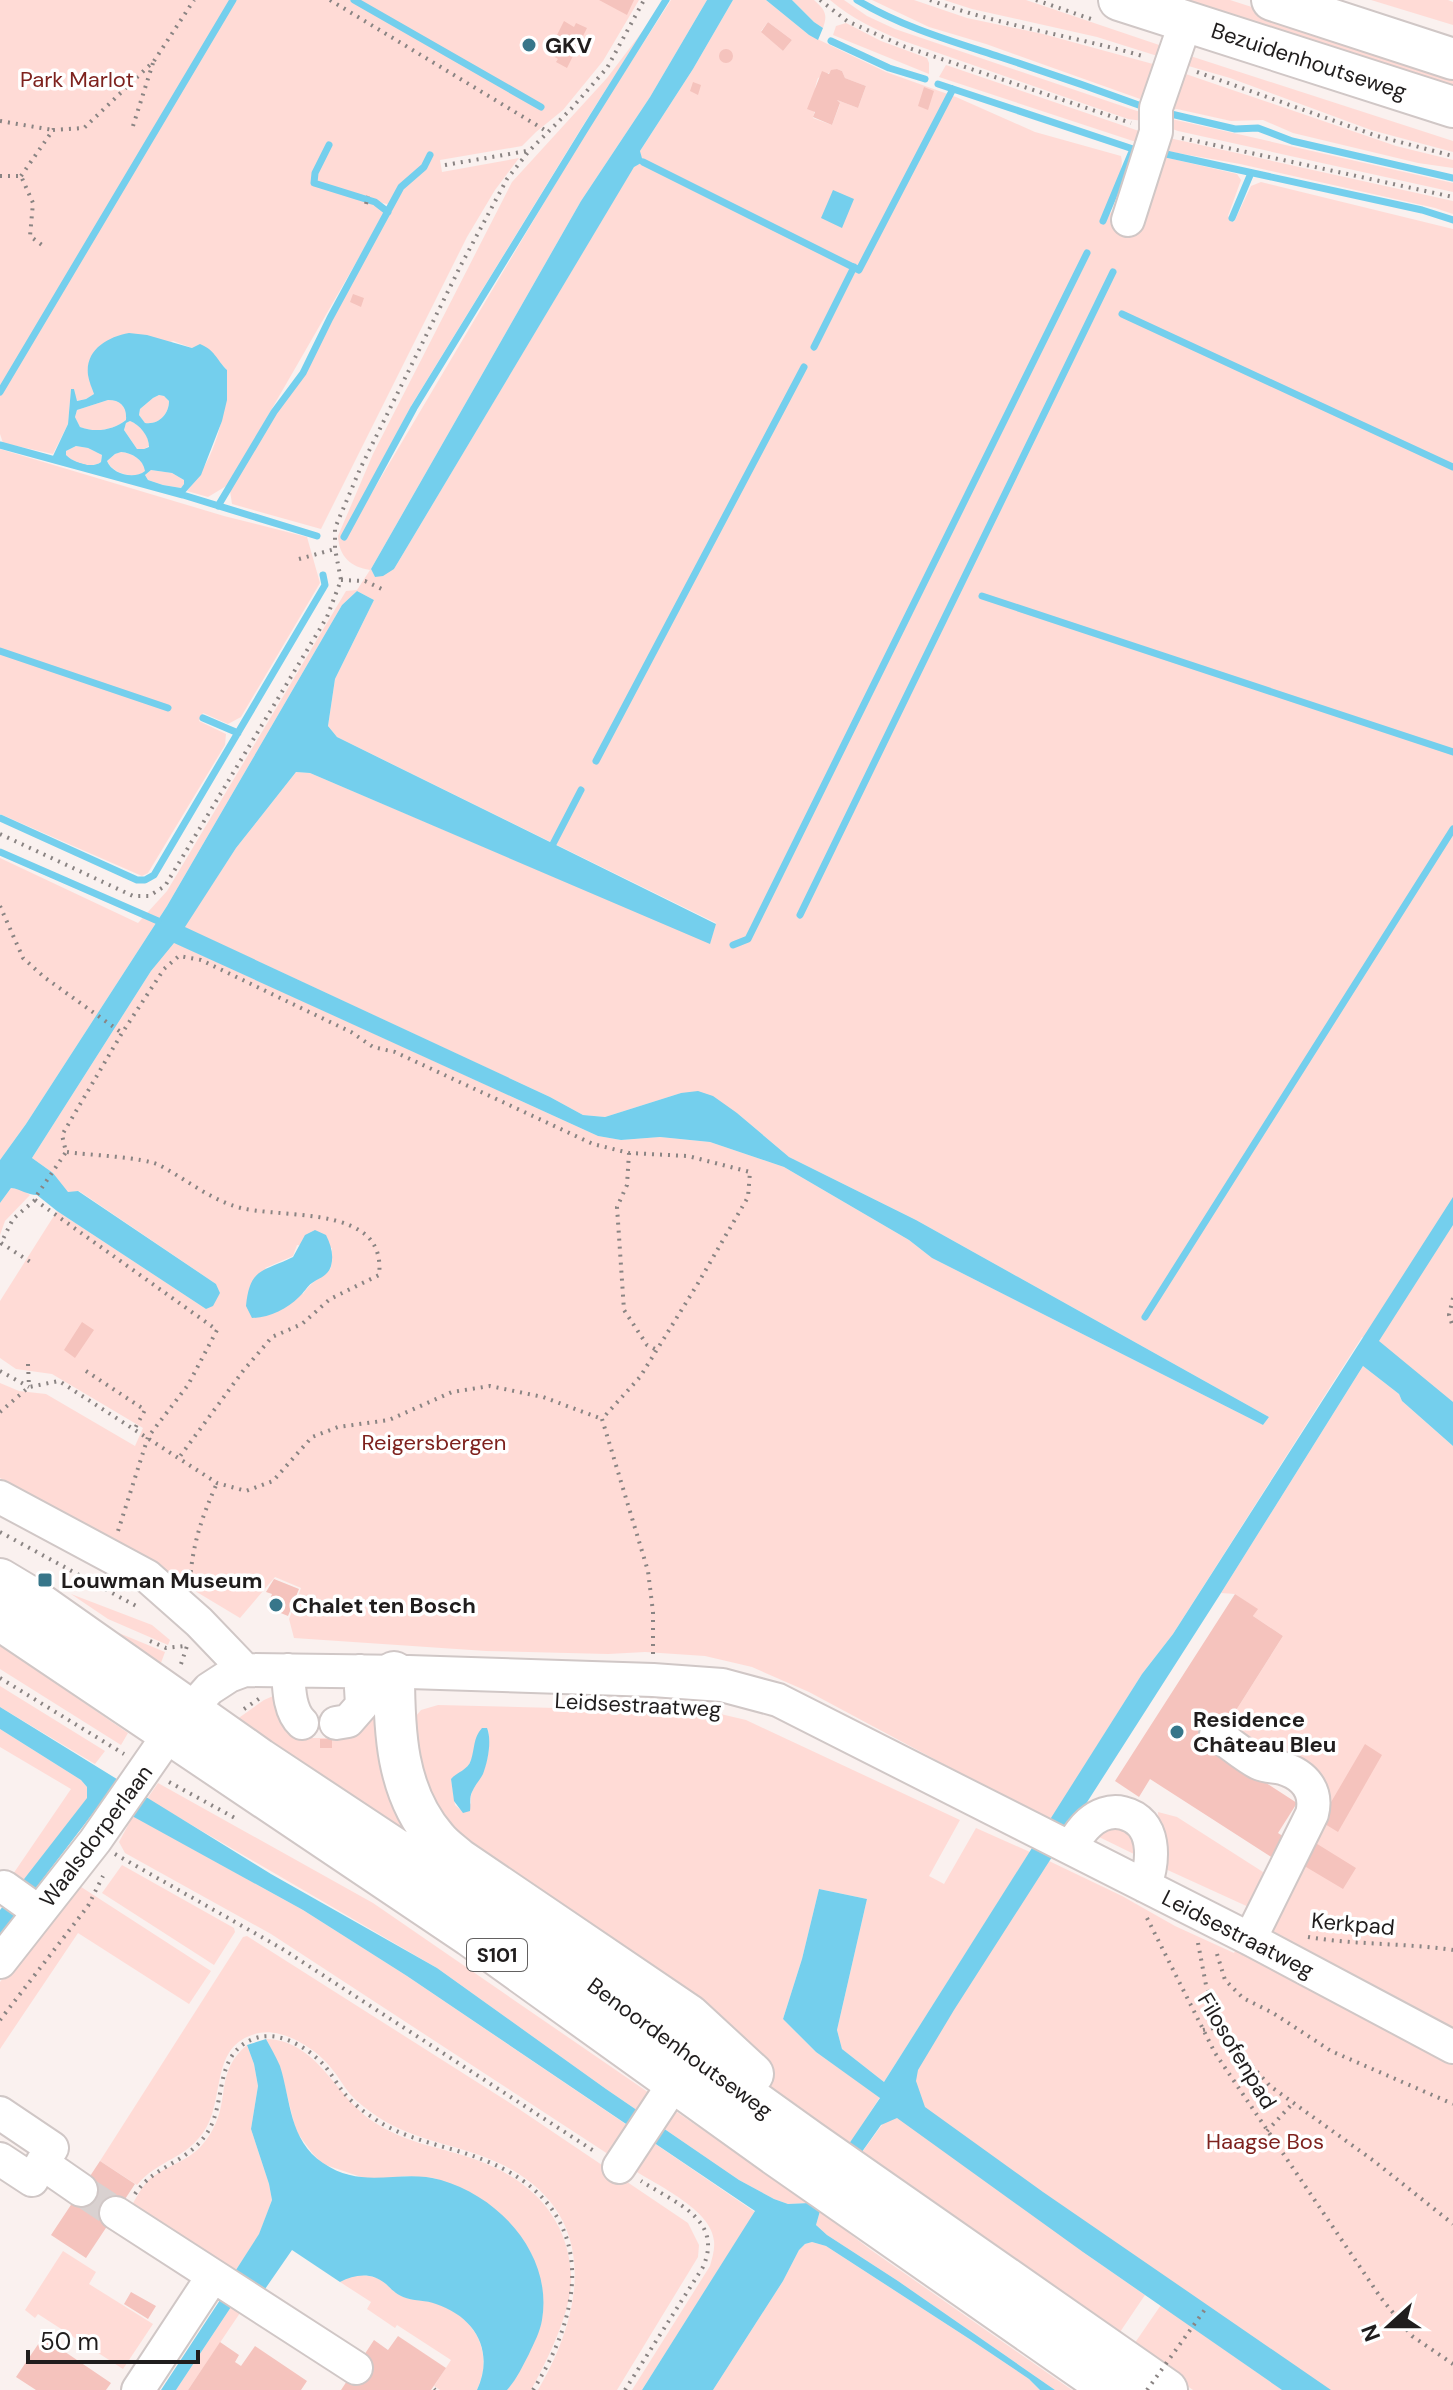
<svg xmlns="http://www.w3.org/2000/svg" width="1453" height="2390" viewBox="0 0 1453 2390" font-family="'DM Sans',sans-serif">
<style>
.green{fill:#ffdbd6;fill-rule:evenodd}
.water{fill:#74cfed;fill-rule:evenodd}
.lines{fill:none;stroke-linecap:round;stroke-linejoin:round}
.stream{stroke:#74cfed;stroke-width:7}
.building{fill:#f5c3bd}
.minor-tunnel{stroke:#d9d1d0;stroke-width:32;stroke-dasharray:32 16;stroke-linecap:butt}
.minor-casing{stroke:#d0c7c6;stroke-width:36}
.major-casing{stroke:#d0c7c6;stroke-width:44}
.path{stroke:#8a8483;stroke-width:4;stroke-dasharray:2 6;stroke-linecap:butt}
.minor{stroke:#fff;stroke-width:32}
.major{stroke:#fff;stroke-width:40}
.path-bridge{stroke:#8a8483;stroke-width:4;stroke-dasharray:2 6;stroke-linecap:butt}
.poi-dot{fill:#37768a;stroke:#fff;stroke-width:3}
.labels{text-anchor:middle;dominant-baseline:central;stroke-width:7;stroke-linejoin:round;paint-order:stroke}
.shield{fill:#fff;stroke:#636161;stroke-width:2}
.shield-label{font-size:20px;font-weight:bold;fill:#201d1d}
.poi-label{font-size:22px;font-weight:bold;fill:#201d1d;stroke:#fff;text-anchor:start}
.street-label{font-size:22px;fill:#201d1d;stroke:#fff}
.park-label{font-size:22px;fill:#7e221e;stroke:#fff}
</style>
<rect width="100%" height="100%" fill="#faf1ef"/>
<path class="green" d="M0 0H639L603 61 563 110 536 132 522 146 440 160 442 172 519 158 495 190 467 237 321 529 232 504 230 491 275 413 306 373 335 310 394 206 342 192 388 207 228 485 208 497 187 491C216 459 227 412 227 370L214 356 173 341 89 378 94 394 86 399 76 401 74 389H71L68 424 53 454 3 443 0 434V394L224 18 195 63 0 389Z
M671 0H707L650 97 581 201 371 569 375 577 394 569 634 166 642 163 640 151 693 69 733 0H766L809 35 886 72 956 97 1035 132 1121 156C1126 173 1106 203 1100 222L1102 223 1113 210 1138 159 1136 142 939 77 946 65 1142 132 1453 201V214L1435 208 1240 164 1166 151 1164 157 1237 174 1241 180 1228 216 1234 222 1251 186 1261 182 1453 229V1413L1362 1337 1173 1634 1142 1674 1050 1821 809 1692 752 1667 705 1656 645 1652 608 1654 486 1651 294 1638 289 1619 301 1588 275 1577 240 1618 87 1526 0 1478V1383L19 1391 46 1394 135 1446 143 1428 52 1374 16 1369 0 1358V1301L57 1211 206 1309 220 1293 216 1284 79 1191 68 1193 53 1173 32 1158 151 971 173 942 598 1136 621 1140 660 1137 710 1142 784 1167 909 1240 932 1258 1263 1425 1269 1417 916 1220 789 1157 737 1113 681 1093 605 1117 583 1115 550 1097 184 927 236 848 296 772 310 773 710 943 716 923 337 737 328 726 335 679 374 600 357 591 342 605 167 906 26 1124 0 1160V858L138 923 167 891 346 591 357 590 370 570C351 567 339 557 338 536L373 454 512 182 607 78 645 28 582 127 411 406 342 536 345 538 586 132ZM768 22 792 40 783 51 761 31ZM837 69 842 71 845 78 866 86 858 108 837 100 840 104 832 125 813 118C817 104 812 93 818 78ZM297 1245 332 1248 331 1268C321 1277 310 1283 303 1294L265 1268 293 1256Z
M792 0H814C825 10 828 14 823 28L814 22Z
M830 0H844L867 16 895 29 1137 111 1144 112 1143 100 986 44 929 27 872 0H914L967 18 1043 34 1164 67 1143 121 1128 119 901 40C876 30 851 18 830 0Z
M944 0H1026L1171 49 1167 59 1097 37 972 9Z
M1170 0H1230L1453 72V92Z
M1371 0H1448L1453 2V25Z
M846 23 881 41 927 58 929 63V74L833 35 836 26Z
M1181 53 1453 141V152L1371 130 1230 78 1178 63Z
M1174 70 1396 146 1453 160V168L1418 163 1293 133 1263 120 1231 121 1177 109 1167 110V118L1453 183V192L1178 131 1164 126 1159 117Z
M159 395 164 396 169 401C169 414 159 425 145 423L139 415 140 409 153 398Z
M108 400C121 400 127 407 126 420 114 430 95 433 80 427L75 417 77 410Z
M130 421C140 425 149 435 149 446L144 449H137L124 430 126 423Z
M76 446 88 448 102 455 101 462C91 469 74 463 66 455V451Z
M0 449 224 516 307 537 320 583 241 717 228 724 203 713 199 721 226 734 225 745 148 873 142 876 0 814Z
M120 452C133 453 142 459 146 471 135 480 113 474 107 461L115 454Z
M151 470 172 473 184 480V484L181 488 163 485 148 480 145 475Z
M11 1188 21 1189 30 1195 5 1221 0 1235V1203Z
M1363 1366 1399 1394 1402 1401 1453 1446V2390H1300L1083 2252 1145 2295 1118 2335 860 2155 884 2122 880 2108 1049 1861 1122 1896 1175 1926 1234 1953 1325 1792 1318 1784 1228 1723 1283 1636 1253 1616 1257 1609 1235 1594 1221 1593Z
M71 1594 152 1625 170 1640 168 1645 108 1619Z
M109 1629 165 1652 158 1671Z
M0 1645 128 1733 121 1745 0 1669Z
M0 1686 105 1751 95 1764 0 1707Z
M280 1693 297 1735 309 1738H338L374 1697 451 1867 233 1722 264 1700Z
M438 1705 712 1712 746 1720 960 1820 929 1876 944 1884 976 1828 1030 1852 884 2082 842 2049 837 2030 867 1899 819 1889 802 1959 783 2019 816 2052 880 2097 848 2147 779 2096 762 2076 479 1859 430 1807 411 1722 421 1710ZM488 1729C491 1742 488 1762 482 1774 477 1785 469 1791 471 1803L463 1812 455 1805 451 1779 467 1768Z
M0 1729 81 1780 87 1787V1799L20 1885 11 1877 71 1789 0 1747Z
M158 1783 373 1903 809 2203 788 2204 774 2199 739 2180 606 2089 437 1968 147 1799Z
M1158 1812 1177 1817 1263 1872 1267 1881 1253 1909 1161 1867Z
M133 1816 303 1910 407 1976 630 2127 611 2156 271 1934 125 1853 119 1842Z
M1128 1819 1140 1857 1097 1836 1101 1831Z
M122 1865 234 1928 235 1932 214 1965 102 1893Z
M75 1883 211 1971 189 2004 78 1933 0 2049V1982Z
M247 1936 510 2103 688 2223 699 2245 698 2257 617 2390H538C585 2310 600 2214 503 2165 463 2145 416 2142 378 2117 368 2110 358 2103 350 2094 343 2086 339 2077 332 2069 318 2050 284 2028 259 2033 210 2043 225 2097 206 2128 187 2160 158 2159 137 2185L100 2161 243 1937Z
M266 2039C318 2040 335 2097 374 2122 407 2144 441 2147 477 2160 529 2179 568 2216 571 2275 573 2309 547 2361 531 2390H507L518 2375 540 2280 530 2251 461 2188 434 2178 405 2176 382 2179 364 2178 323 2164 313 2154 296 2131 280 2067Z
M247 2045 254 2064 258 2086 251 2129 269 2184 272 2200 259 2235 234 2273 130 2208C136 2199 142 2185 151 2178 176 2160 196 2161 213 2129 230 2098 215 2072 247 2045Z
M651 2141 755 2212 642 2390H632L710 2266C712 2258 715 2250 714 2241 712 2210 657 2185 632 2169Z
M820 2211 871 2250 1072 2390H1055L898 2281 827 2235 816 2225Z
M812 2242 826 2246 971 2340 1029 2379 1040 2390H713L783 2281 799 2250 805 2244Z
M63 2251 96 2272 89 2284 153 2324 123 2369 38 2314 35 2318 25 2310Z
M362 2275C370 2276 378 2277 385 2283 392 2289 395 2294 404 2297 414 2301 425 2300 435 2303 474 2316 495 2351 477 2390H440L434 2386 451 2360 397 2325 395 2328 367 2309 371 2302 340 2282 352 2276Z
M1161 2305 1282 2390H1193L1132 2347Z
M231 2307 240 2313 188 2390H176Z"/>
<path class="water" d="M707 0H733L693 69 640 151 643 162 634 167 394 569 383 576 375 577 371 569 581 201 650 97Z
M766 0H792L814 22 823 28 818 40 809 35Z
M833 190 854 199 842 228 821 218Z
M129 333 147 335 192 348 200 344C215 350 216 359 227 370V400L222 421 201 475 183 495 52 458 68 424 71 389H74L77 401 86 399 94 394C92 388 89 382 88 375 85 350 107 337 129 333ZM159 395 164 396 169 401C169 414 159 425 145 423L139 415 140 409 153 398ZM108 400C121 400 127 407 126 420 114 430 95 433 80 427L75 417 77 410ZM130 421C140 425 149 436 149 447L144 449H137L124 430 126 423ZM76 446 88 448 102 455 101 462C92 469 74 463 66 455V451ZM121 452C132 453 143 459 145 471 134 480 112 474 107 461L115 454ZM151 470 172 473 184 480V484L181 488 163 485 148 480 145 475Z
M357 591 374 600 335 679 328 726 337 737 716 924 710 944 310 773 296 772 236 848 185 927 550 1097 583 1115 605 1117 681 1093 698 1091 713 1096 737 1113 789 1157 916 1220 1269 1417 1263 1425 932 1258 909 1240 784 1167 710 1142 660 1137 621 1140 598 1136 174 943 151 971 32 1158 53 1173 68 1192 78 1191 216 1284 220 1293 213 1306 206 1309 57 1211 37 1195C27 1195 21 1189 11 1188L0 1203V1160L26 1124 167 906 342 605Z
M1453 1197V1225L1379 1341 1453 1402V1446L1402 1401 1399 1394 1363 1366 1221 1593 954 2010 918 2070 916 2081 925 2107 1043 2192 1331 2390H1282L1083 2252 897 2118 881 2125 820 2211 816 2225 827 2235 898 2281 1055 2390H1040L1029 2379 971 2340 826 2246 812 2242 805 2244 799 2250 783 2281 713 2390H642L755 2211 407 1976 303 1910 103 1800 0 1935V1910L87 1798V1787L81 1780 0 1729V1707L271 1874 437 1968 606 2089 739 2180 774 2199 788 2204 809 2203 880 2098 816 2052 783 2019 802 1959 819 1889 867 1899 837 2030 842 2049 884 2082 1142 1674 1173 1634Z
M315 1230 326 1235C331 1245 334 1255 331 1266 328 1276 319 1278 312 1283 307 1286 304 1293 299 1297 287 1309 269 1318 252 1318L246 1306C250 1267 263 1272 293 1257L305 1235Z
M482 1728H487C492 1740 488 1761 483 1774 480 1780 475 1785 472 1792 469 1798 471 1804 470 1811L463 1813 454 1801 451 1779C457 1772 468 1770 471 1760 475 1748 473 1738 482 1728Z
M266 2039C271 2048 276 2057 280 2066 291 2101 289 2140 323 2163 364 2191 400 2168 441 2180 500 2197 553 2255 542 2320 540 2332 534 2343 529 2354 522 2367 517 2379 507 2390H477C495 2351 475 2317 436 2304 426 2300 415 2301 406 2298 397 2295 392 2290 386 2284 372 2272 355 2274 340 2282L292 2250 263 2292 234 2273 259 2234 272 2200 269 2184 251 2129 258 2086 254 2064 247 2045Z
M220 2300 231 2307 176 2390H161Z"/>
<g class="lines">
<path class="stream" d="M354 0 541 107
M857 0C902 27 951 41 1000 57 1049 73 1098 90 1147 108
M831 41 889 68 925 79
M938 84 1136 150
M1171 114 1235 129 1258 128 1292 141 1453 178
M329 145 315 173 314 183 375 202 388 212
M1166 154 1422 210 1453 220
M643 162 859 270 953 89
M1232 218 1251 173
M1103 221 1133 149
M1122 314 1453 467
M814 347 854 267
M0 392 233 0
M0 445 183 495 317 536
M218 506 274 412 303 373 330 318 401 187 424 167 430 155
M344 537 414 408 584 131 666 0
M982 596 1453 752
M0 651 168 708
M203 718 238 733
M596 761 804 367
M0 818 137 880H145L154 875 325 585 323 575
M553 844 581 790
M0 852 158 921
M800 915 1113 272
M733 945 748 939 1087 253
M1145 1317 1453 829"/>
</g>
<path class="building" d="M599 0H634L627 15Z
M564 21 574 27 576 23 587 28 567 68 556 62 558 59 548 53Z
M768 22 792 40 783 51 761 32Z
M719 56a7 7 0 1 1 14 0a7 7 0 1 1-14 0Z
M837 69 842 71 845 78 866 86 858 108 837 100 840 103 832 125 813 117 815 112 807 109 822 71 829 74 831 70Z
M693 82 701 85 698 95 690 91Z
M924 87 934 91 928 110 918 106Z
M353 294 364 298 361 307 350 302Z
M82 1322 94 1330 75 1358 64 1350Z
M274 1579 299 1589 288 1616 271 1609 268 1604 272 1594 266 1592Z
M1235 1594 1258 1609 1253 1616 1283 1636 1228 1723 1217 1716 1201 1741 1297 1803 1278 1833 1289 1840 1276 1860 1150 1779 1139 1797 1115 1781Z
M320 1739H332V1748H320Z
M1365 1744 1382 1755 1338 1832 1320 1821Z
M1314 1842 1356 1868 1343 1889 1301 1864Z
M100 2161 135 2184 86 2258 51 2235Z
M131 2292 156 2306 148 2319 124 2304Z
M398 2336 446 2368 431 2390H341L374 2340 388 2350Z
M43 2337 111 2383 106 2390H36L16 2377Z
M220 2342 239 2355 235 2362 241 2366 255 2346 307 2381 301 2390H188Z"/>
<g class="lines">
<path class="minor-tunnel" d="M81 2190 116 2213"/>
<g class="minor-casing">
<path id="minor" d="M1128 220 1156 132V108L1186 21
M0 1497 147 1576 199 1622 245 1670
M288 1670C289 1688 289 1711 302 1723
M336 1723 348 1721 362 1705 360 1671
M1216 1734C1230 1743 1243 1755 1258 1763 1266 1767 1274 1766 1282 1768 1305 1775 1318 1791 1312 1814L1250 1939
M1070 1848C1075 1840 1081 1830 1089 1823 1098 1815 1110 1810 1123 1813 1157 1821 1154 1860 1145 1886
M4 1887 39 1912
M0 1962 95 1841 170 1733 209 1689 229 1676 245 1670 409 1672 653 1680 722 1685 778 1700 1250 1939 1453 2047
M0 2113 52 2148 42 2163
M0 2159 32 2180 42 2163 81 2190
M619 2167 675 2082
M116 2213 356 2368
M138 2390 213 2276"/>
</g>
<g class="major-casing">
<path id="major" d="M1119 0 1453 107
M1272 0 1453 59
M0 1579 30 1597 260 1759 485 1908 810 2141 1167 2390
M0 1620 470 1936 778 2157 1112 2390
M394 1672C394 1730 396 1792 436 1838 442 1846 451 1852 459 1859L689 2015 753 2074"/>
</g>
<path class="path" d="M330 0 548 132
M820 0 847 21 903 46 1131 123
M930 0C1000 26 1075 36 1146 57
M1036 0 1094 20
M1197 72 1377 136 1453 156
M0 121 53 130
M133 126 153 63
M1182 138 1453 197
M445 165 527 151
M0 176H21L33 203 30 236 46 248
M21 176 53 130 84 128 154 61 194 0
M366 204 368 196
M299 559 335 549
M341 580 365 581 386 591
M0 834 133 896H149L165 886 327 617 341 580 335 549V528L360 469 461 265 507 179 529 151 571 109 607 68 644 0
M0 906 23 958 44 977 122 1033
M67 1152C87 1155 143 1157 159 1165 186 1179 210 1200 241 1208 276 1216 332 1211 362 1232 377 1242 381 1259 379 1275L330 1299 302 1324 272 1337 243 1371 178 1459
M629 1153 627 1185 617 1207 624 1310 647 1345 657 1350
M35 1200 217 1330 188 1385 148 1437 118 1531
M1 1243 32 1263
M0 1245 13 1219 35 1200 37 1195 66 1152 62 1135 122 1033 164 969 179 956 201 960 351 1032 373 1047 395 1052 593 1144 629 1153 688 1156 750 1172 748 1197 697 1285 640 1377 602 1419
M1453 1298 1449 1315 1453 1327
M28 1364 29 1387
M0 1371 29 1387
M86 1371 145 1410 134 1430
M0 1412 29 1387 59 1381 217 1483 246 1491 273 1481 312 1437 338 1427 389 1420 452 1392 490 1386 543 1397 602 1419
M602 1419 648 1571 653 1612V1654
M0 1532 138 1607
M190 1580C193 1542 202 1517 217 1483
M150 1641 166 1648 184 1646
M181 1664 187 1646
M0 1678 124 1754
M244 1709 260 1698
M169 1782 235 1818
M115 1854 281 1948 597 2153
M1147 1918 1215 2053 1381 2298 1412 2336 1453 2364
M1308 1937C1356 1945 1405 1943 1453 1950
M1198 1943 1206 1985 1224 2026 1243 2056 1270 2086 1374 2161 1453 2224
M1217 1954 1225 1980 1243 1998 1273 2013 1331 2051 1453 2104
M0 2020 88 1906 103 1876
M1203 2030 1224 2026
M1267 2131 1292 2104
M135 2194C155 2164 187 2164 207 2133 227 2103 213 2055 253 2039 277 2029 307 2047 323 2064 331 2073 337 2084 344 2093 352 2102 362 2111 372 2117 405 2141 447 2145 484 2160 595 2204 589 2302 533 2390
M434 2389 435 2390
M625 2390 703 2267C724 2219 675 2203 641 2181"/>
<use href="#minor" class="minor"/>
<use href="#major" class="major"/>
<path class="path-bridge" d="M1147 2390 1206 2308"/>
</g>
<g class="poi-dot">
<circle cx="529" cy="45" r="8"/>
<rect x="37" y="1572" width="16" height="16" rx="4"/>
<circle cx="276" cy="1605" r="8"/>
<circle cx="1177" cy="1732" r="8"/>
</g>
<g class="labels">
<rect class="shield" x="467" y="1939" width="60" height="32" rx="6"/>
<g class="shield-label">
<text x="497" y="1955">S101</text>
</g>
<g class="poi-label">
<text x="545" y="45">GKV</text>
<text x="61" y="1580">Louwman Museum</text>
<text x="292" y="1605">Chalet ten Bosch</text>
<text x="1193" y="1719">Residence<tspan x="1193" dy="25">Château Bleu</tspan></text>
</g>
<g class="street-label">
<text transform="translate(1309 61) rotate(18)">Bezuidenhoutseweg</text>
<text transform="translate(638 1705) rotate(3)">Leidsestraatweg</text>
<text transform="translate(96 1836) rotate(-53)">Waalsdorperlaan</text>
<text transform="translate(1353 1924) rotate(5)">Kerkpad</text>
<text transform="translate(1238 1934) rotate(27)">Leidsestraatweg</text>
<text transform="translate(680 2048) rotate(36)">Benoordenhoutseweg</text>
<text transform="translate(1237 2051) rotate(59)">Filosofenpad</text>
</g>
<g class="park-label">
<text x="77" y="79">Park Marlot</text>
<text x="434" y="1442">Reigersbergen</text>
<text x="1265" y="2141">Haagse Bos</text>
</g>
</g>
<g transform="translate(1389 2326) rotate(249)" stroke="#ffffff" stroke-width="6" paint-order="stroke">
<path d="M0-6L14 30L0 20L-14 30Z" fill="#201d1d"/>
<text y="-12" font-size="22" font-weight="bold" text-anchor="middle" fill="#201d1d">N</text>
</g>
<path d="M28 2350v12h170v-12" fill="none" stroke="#201d1d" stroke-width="4"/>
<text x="40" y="2350" font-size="24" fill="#201d1d" stroke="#ffffff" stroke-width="6" paint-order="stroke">50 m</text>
</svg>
